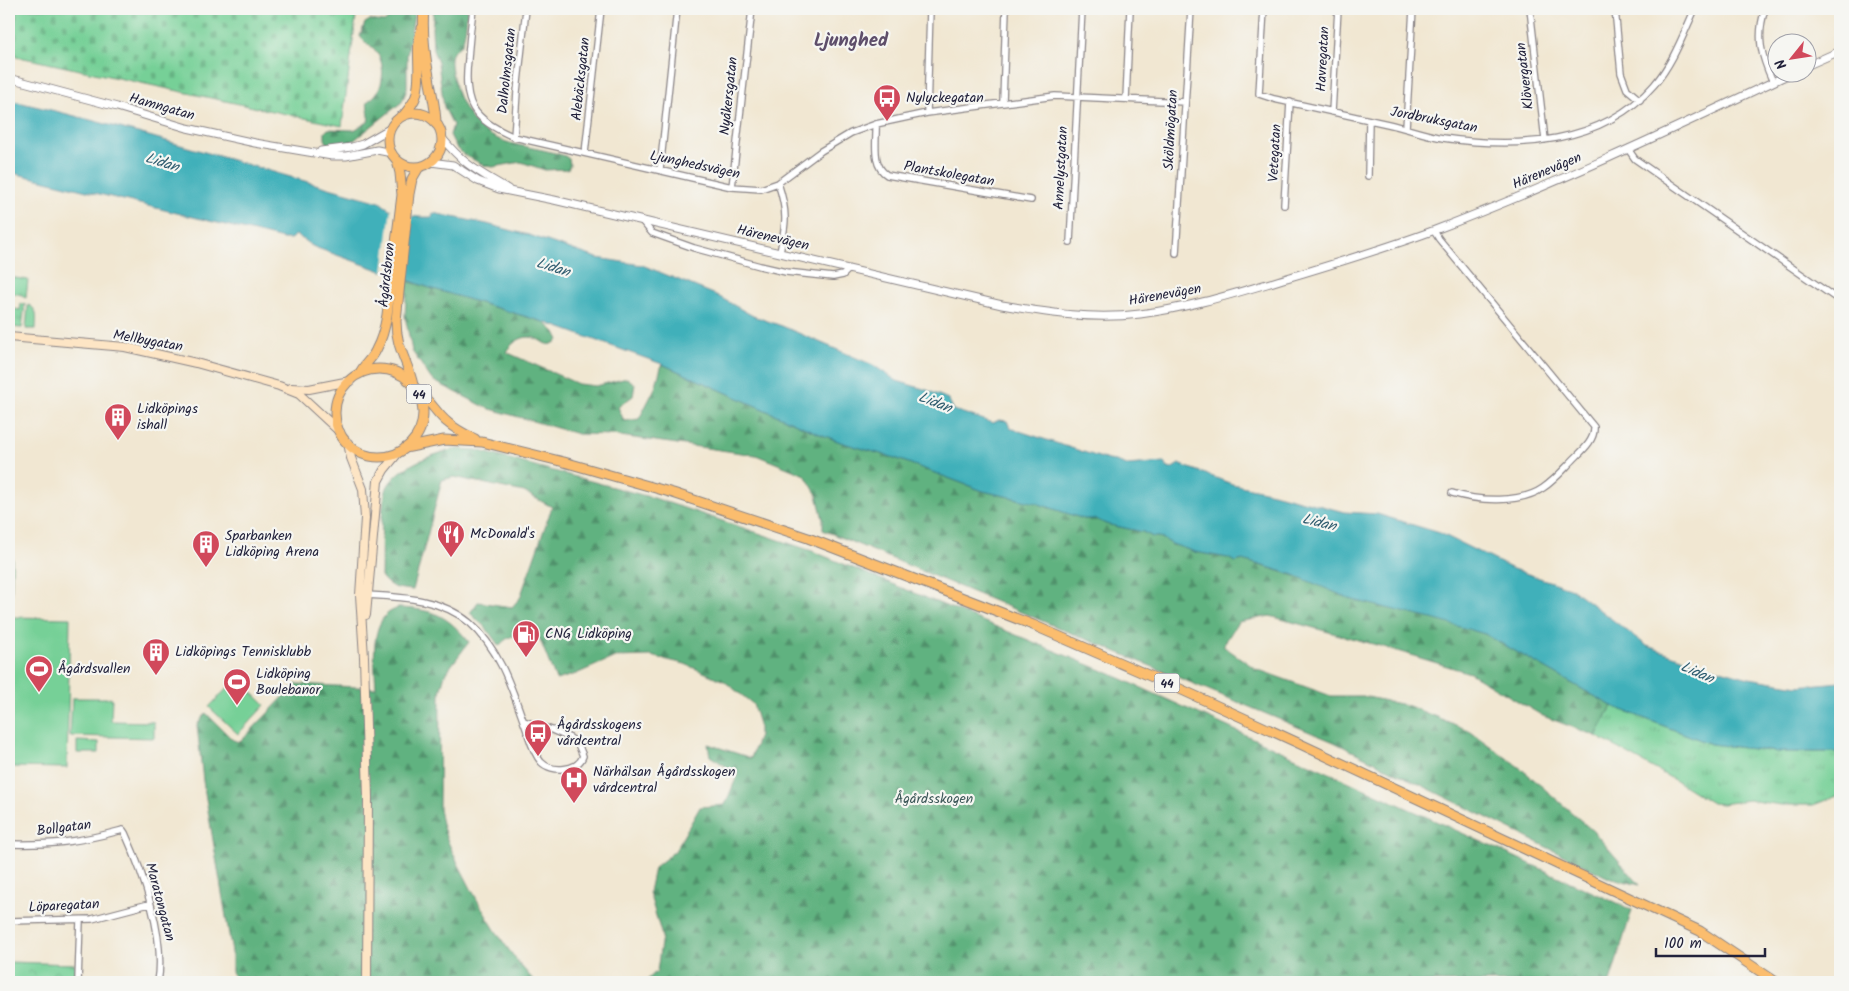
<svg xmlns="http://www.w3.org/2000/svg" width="1849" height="991" viewBox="0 0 1849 991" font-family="Kalam,sans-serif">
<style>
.grass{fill:url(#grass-tufts);stroke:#4c7969}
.forest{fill:url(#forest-firs);stroke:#416a5e}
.cemetery{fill:url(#cemetery-stones);stroke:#4c7969}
.park{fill:url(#park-crowns);stroke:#4c7969}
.pitch{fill:#76d097;stroke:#4c7969}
.water{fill:#40b0ba;stroke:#31697a}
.pier{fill:#f1e7d2}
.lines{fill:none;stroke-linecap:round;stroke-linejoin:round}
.minor-casing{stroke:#8a8486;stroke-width:8}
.tertiary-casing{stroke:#8a8486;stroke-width:9}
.secondary-casing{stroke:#8a8486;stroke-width:10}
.primary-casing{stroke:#8a8486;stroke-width:11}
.minor{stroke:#fff;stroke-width:5.5}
.tertiary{stroke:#fff;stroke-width:7}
.secondary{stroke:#fde5c5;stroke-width:8}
.primary{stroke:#fbbd6e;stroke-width:9}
.labels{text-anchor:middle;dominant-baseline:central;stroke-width:4.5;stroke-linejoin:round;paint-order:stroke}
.shield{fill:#f6f6f2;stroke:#626272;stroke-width:1}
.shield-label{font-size:12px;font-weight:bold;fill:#22223b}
.street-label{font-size:14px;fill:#22223b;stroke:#f6f6f2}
.poi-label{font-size:14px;fill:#22223b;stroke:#f6f6f2;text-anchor:start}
.park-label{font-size:14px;fill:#3b5657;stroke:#f6f6f2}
.water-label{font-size:15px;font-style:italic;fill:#2e5b6e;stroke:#f6f6f2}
.district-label{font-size:19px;font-weight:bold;fill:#5e4e6a;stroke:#f6f6f2}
</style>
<defs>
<pattern id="grass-tufts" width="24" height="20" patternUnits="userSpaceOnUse" patternTransform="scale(1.25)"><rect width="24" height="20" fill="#76d097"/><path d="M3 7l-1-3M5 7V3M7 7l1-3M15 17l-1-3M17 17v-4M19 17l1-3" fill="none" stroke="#66b283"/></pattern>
<pattern id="forest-firs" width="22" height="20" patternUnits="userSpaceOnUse" patternTransform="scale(1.25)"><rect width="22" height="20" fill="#60b280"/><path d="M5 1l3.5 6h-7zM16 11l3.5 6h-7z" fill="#4f906a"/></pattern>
<pattern id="cemetery-stones" width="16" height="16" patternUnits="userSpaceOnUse" patternTransform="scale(1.25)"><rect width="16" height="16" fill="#76d097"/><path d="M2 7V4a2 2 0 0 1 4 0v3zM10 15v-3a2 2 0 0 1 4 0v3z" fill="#66b283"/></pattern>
<pattern id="park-crowns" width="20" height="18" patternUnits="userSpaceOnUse" patternTransform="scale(1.25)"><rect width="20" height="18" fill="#76d097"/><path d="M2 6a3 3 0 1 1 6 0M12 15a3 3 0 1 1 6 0" fill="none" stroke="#66b283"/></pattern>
</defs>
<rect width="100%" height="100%" fill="#f6f6f2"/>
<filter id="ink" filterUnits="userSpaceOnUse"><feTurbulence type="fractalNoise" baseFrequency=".02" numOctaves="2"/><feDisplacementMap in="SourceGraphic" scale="10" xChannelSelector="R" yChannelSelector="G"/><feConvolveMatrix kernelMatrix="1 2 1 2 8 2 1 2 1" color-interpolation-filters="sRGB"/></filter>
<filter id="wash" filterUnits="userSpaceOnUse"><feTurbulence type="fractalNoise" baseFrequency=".0096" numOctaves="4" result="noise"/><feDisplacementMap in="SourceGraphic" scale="20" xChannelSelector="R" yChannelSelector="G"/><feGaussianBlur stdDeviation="1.12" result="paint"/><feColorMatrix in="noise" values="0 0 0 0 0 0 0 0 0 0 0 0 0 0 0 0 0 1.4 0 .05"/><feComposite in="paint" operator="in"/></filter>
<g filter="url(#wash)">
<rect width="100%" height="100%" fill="#f1e7d2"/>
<path class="grass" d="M9 277 28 280 26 298 23 297 22 295 9 292Z
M21 304H25L22 328 9 327V308L20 310Z
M28 305C39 309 36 319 36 329H26Z
M1612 706 1711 744 1777 752H1840V795L1813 805H1781L1748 800 1722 804 1712 803 1678 782 1596 736Z"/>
<path class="forest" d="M391 9H415L407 55V89L402 102 353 141 346 143H327L325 139V132L328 129 354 130 368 122 369 116 367 102C371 99 376 95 378 91 385 79 384 59 374 49 369 44 364 43 360 36L365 23 370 20 384 22 388 19Z
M434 9H468C466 19 466 33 462 43 459 49 452 49 451 58 450 70 455 87 460 99 484 151 520 141 565 156L569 159 570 165 568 169 545 170 521 162 493 167 485 166 463 154 456 147 450 135 453 125 444 107 438 63 433 50 432 28Z
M407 281 544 322 555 332 559 340C558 340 553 344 552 344 546 346 542 341 537 339 525 333 512 342 506 352L578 384 596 386 627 378 635 384 633 396 618 407 624 421 639 419 655 388 662 364 810 430 843 443 895 458 983 491 1036 503 1084 519H1096L1106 524 1143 532 1153 537H1160L1172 544 1195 552 1228 558 1235 562 1243 560 1485 634 1612 706 1596 736 1543 716 1470 673 1384 647 1270 616 1238 622 1223 646 1256 669 1331 696H1363L1409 706 1468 730 1523 770 1594 832 1640 885 1607 877 1334 742 823 530V519L817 495 805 475 756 455 613 435 578 434 487 408 432 380 412 351 405 316Z
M456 449 476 450 657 499 812 551 1111 674 1632 910 1610 982H645L657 971 662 936 649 892 654 868 675 851 700 807 725 805 738 774 710 756 708 744 751 758 759 736V724L753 704 724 681 685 664 651 656 615 657 576 674 556 680 539 637C522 634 511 632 499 646L486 628 470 613 478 602 512 607 520 598 552 507 524 492 454 477 442 480 413 590C399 589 389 588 381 576 382 556 379 499 389 484 403 464 433 454 456 449Z
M398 608C433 609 447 615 469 642L445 674 440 692 439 808C442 832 452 852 463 873 483 913 505 949 535 982H236L232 972V952L203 781 197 725 206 713 233 740 240 742 296 684 376 688C375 668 370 632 385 616 388 612 394 610 398 608Z"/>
<path class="cemetery" d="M17 9H357L342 126 10 55Z"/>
<path class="park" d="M9 962 75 964V982H9Z"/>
<path class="pitch" d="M9 534H13L11 617 70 618 67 768 9 767Z
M237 678 265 705 238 734 209 707Z
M72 698H112L111 721 154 722V738L70 736Z
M77 741 99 742V753H77Z"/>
<path class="water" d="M9 100C134 128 256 169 380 202 394 215 414 218 432 217L433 213 487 224 532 236 597 258 642 265 716 295 753 316 782 326 873 365 897 381 927 390 948 399 954 410 993 423 999 420 1007 421 1010 428 1108 460 1116 461 1127 465 1164 462 1166 467 1171 469 1179 464 1232 484 1273 493 1344 512 1377 514 1440 533 1513 569 1572 589 1647 646 1699 664 1749 678 1798 686 1840 682V752H1777L1711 744 1612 706 1485 634 1432 619 1353 600 1294 575 1243 560 1235 562 1228 558 1195 552 1172 544 1160 537H1153L1143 532 1106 524 1096 519H1084L1036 503 983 491 895 458 843 443 810 430 662 364 544 322 430 288 317 248C308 245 304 239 296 235L290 239H283L9 172Z"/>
<path class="pier" d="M391 208 412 213 404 281 383 273Z"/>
</g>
<g filter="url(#ink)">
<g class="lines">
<g class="minor-casing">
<path id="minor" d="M473 9C471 26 469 42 468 59 463 104 472 119 514 137L732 187 761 189 778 183 821 151 851 133 876 124 927 113 1055 96 1185 102
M1264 9 1259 94 1274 99C1312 107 1350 116 1388 124 1406 128 1425 135 1443 138 1516 149 1602 145 1654 85 1673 63 1683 35 1695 9
M1530 9 1545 140
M1615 9 1621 73 1627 89 1640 100
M1765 9C1756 37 1761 56 1773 82
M1126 99 1130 9
M1003 102 1006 9
M1332 112 1338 9
M927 113 930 9
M876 124C877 141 871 165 887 175L1031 200
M1406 128 1413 9
M514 137 517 92 526 9
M1628 149 1635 159 1840 301
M585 153 601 9
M660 170 677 9
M1368 176 1369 120
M778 183C788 213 786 223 780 252
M732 187 752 9
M1284 205 1290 102
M641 220 652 233 694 248 760 266 786 272 833 277 843 275 849 269
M1434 231 1439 239 1594 427C1595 440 1583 450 1574 459 1564 469 1555 480 1543 488 1520 504 1477 501 1452 493
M1070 242 1082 9
M1176 253 1191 9
M365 595C401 597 441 598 470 623 499 648 512 689 524 723 529 735 532 752 541 762 552 773 578 771 583 756L578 744 570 738 552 730 524 721
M9 844C52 845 78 842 119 831L123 830 125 833C143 873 166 938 158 982
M9 921 92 919 149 904
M78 982 80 920"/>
</g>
<g class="tertiary-casing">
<path id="tertiary" d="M1806 66 1840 51
M9 78 117 107 187 128 255 143 332 156H346L377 150 392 153
M442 138C465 166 478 171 508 189
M321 151 352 147 363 144 391 128
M431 162 453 165 478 181 499 189 554 200 1002 305C1048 313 1094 320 1140 314 1190 308 1239 292 1287 278 1337 263 1387 248 1435 230 1557 184 1675 128 1794 72"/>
</g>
<g class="secondary-casing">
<path id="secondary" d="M9 337 125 347 196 363 279 386 299 394 340 432
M291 388 309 389 350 381
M348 443 351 458 363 489 365 518 360 595 364 657 368 797 367 982
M366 615 378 481 384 470 398 453"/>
</g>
<g class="primary-casing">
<path id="primary" d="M424 9C422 30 425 55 429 76 431 92 436 107 436 124
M388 140a27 27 0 1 1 54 0a27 27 0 1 1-54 0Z
M403 116C408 110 414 103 416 96 423 74 414 50 422 28
M335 413a44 44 0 1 1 88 0a44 44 0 1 1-88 0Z
M360 373C364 364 372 359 376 350 382 339 385 327 387 315L402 195 400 173 397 161
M413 385C408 361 396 349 396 321L409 194 412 179 419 167
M419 393C431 401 436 413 447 422 456 430 465 434 475 439
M405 448 444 440 482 442 564 462 673 493 808 538 1033 625 1180 689 1296 742 1700 931 1776 982"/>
</g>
<use href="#minor" class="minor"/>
<use href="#tertiary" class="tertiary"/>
<use href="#secondary" class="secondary"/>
<use href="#primary" class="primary"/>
</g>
</g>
<defs>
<g id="bus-pin" transform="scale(1.4375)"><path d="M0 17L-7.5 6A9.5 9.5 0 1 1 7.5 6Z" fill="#d1495b" stroke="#f6f6f2"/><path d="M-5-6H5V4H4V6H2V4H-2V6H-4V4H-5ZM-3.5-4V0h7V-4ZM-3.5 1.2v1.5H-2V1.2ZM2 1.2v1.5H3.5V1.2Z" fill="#fff"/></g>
<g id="building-pin" transform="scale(1.4375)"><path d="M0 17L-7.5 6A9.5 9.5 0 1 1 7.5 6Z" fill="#d1495b" stroke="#f6f6f2"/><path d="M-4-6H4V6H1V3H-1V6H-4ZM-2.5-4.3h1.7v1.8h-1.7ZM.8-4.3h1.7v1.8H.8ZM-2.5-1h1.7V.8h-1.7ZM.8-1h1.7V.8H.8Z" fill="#fff"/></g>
<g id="restaurant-pin" transform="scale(1.4375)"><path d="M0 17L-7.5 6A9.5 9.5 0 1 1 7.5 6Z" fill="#d1495b" stroke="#f6f6f2"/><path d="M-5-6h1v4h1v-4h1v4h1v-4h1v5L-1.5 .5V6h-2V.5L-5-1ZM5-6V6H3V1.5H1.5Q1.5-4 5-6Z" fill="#fff"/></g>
<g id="fuel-pin" transform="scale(1.4375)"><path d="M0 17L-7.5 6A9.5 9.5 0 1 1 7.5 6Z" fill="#d1495b" stroke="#f6f6f2"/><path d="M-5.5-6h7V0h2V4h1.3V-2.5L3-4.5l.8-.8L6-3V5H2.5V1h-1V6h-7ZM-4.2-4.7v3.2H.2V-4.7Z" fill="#fff"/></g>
<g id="stadium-pin" transform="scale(1.4375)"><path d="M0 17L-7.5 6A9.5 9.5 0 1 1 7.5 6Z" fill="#d1495b" stroke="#f6f6f2"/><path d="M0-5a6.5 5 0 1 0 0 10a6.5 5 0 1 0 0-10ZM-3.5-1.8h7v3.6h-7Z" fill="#fff"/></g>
<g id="hospital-pin" transform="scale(1.4375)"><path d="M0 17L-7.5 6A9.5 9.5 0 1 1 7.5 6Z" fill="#d1495b" stroke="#f6f6f2"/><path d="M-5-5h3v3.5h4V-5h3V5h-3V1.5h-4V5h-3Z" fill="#fff"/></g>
</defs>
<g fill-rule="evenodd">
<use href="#bus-pin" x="887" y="98"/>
<use href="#building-pin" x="118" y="417"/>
<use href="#restaurant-pin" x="451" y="534"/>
<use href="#building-pin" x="206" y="544"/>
<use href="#fuel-pin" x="526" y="634"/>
<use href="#building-pin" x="156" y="652"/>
<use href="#stadium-pin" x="39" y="669"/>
<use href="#stadium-pin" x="237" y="682"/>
<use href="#bus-pin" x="538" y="733"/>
<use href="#hospital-pin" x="574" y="780"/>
</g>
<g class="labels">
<g class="shield">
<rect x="406.5" y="384.5" width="25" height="19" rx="4"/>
<rect x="1154.5" y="673.5" width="25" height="19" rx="4"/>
</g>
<g class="shield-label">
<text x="419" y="394">44</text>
<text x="1167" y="683">44</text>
</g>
<g class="street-label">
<text transform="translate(1323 59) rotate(-87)">Havregatan</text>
<text transform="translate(507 71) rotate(-84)">Dalholmsgatan</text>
<text transform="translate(1525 76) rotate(-97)">Klövergatan</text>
<text transform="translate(581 79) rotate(-84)">Alebäcksgatan</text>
<text transform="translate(729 96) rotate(-84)">Nyåkersgatan</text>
<text transform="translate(162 107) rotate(16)">Hamngatan</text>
<text transform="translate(1434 120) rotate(11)">Jordbruksgatan</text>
<text transform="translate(1171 130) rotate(-87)">Sköldmögatan</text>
<text transform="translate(1275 153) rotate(-87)">Vetegatan</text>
<text transform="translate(695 165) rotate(12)">Ljunghedsvägen</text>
<text transform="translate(1061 168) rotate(-87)">Annelystgatan</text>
<text transform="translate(1547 171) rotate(-23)">Härenevägen</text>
<text transform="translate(949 174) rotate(10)">Plantskolegatan</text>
<text transform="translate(773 238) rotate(13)">Härenevägen</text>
<text transform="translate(387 275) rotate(-84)">Ågårdsbron</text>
<text transform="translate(1165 295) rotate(-10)">Härenevägen</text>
<text transform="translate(148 341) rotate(10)">Mellbygatan</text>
<text transform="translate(64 828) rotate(-7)">Bollgatan</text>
<text transform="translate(160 902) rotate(75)">Maratongatan</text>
<text transform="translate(64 906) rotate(-3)">Löparegatan</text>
</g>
<g class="poi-label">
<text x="906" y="98">Nylyckegatan</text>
<text x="137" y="409">Lidköpings<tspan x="137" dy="16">ishall</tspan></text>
<text x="470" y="534">McDonald's</text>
<text x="225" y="536">Sparbanken<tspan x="225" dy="16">Lidköping Arena</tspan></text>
<text x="545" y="634">CNG Lidköping</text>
<text x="175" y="652">Lidköpings Tennisklubb</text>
<text x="58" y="669">Ågårdsvallen</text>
<text x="256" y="674">Lidköping<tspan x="256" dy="16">Boulebanor</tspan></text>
<text x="557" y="725">Ågårdsskogens<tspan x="557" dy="16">vårdcentral</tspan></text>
<text x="593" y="772">Närhälsan Ågårdsskogen<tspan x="593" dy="16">vårdcentral</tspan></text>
</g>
<g class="park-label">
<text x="934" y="799">Ågårdsskogen</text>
</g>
<g class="water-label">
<text transform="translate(162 163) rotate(17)">Lidan</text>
<text transform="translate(553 268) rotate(17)">Lidan</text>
<text transform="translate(935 403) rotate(21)">Lidan</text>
<text transform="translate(1319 523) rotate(14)">Lidan</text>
<text transform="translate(1697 673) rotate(24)">Lidan</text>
</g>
<g class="district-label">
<text x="851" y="41">Ljunghed</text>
</g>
</g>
<rect width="1849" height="991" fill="none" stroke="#f6f6f2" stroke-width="30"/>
<g transform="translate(1792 58) rotate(240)"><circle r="24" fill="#f6f6f2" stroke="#a1a1a9"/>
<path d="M0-4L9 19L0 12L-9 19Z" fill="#d1495b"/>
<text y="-8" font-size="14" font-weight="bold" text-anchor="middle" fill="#22223b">N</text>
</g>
<path d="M1656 948v8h109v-8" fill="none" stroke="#22223b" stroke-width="2.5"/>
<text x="1664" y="948" font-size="15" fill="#22223b" stroke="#f6f6f2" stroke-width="4" paint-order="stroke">100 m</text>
</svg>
